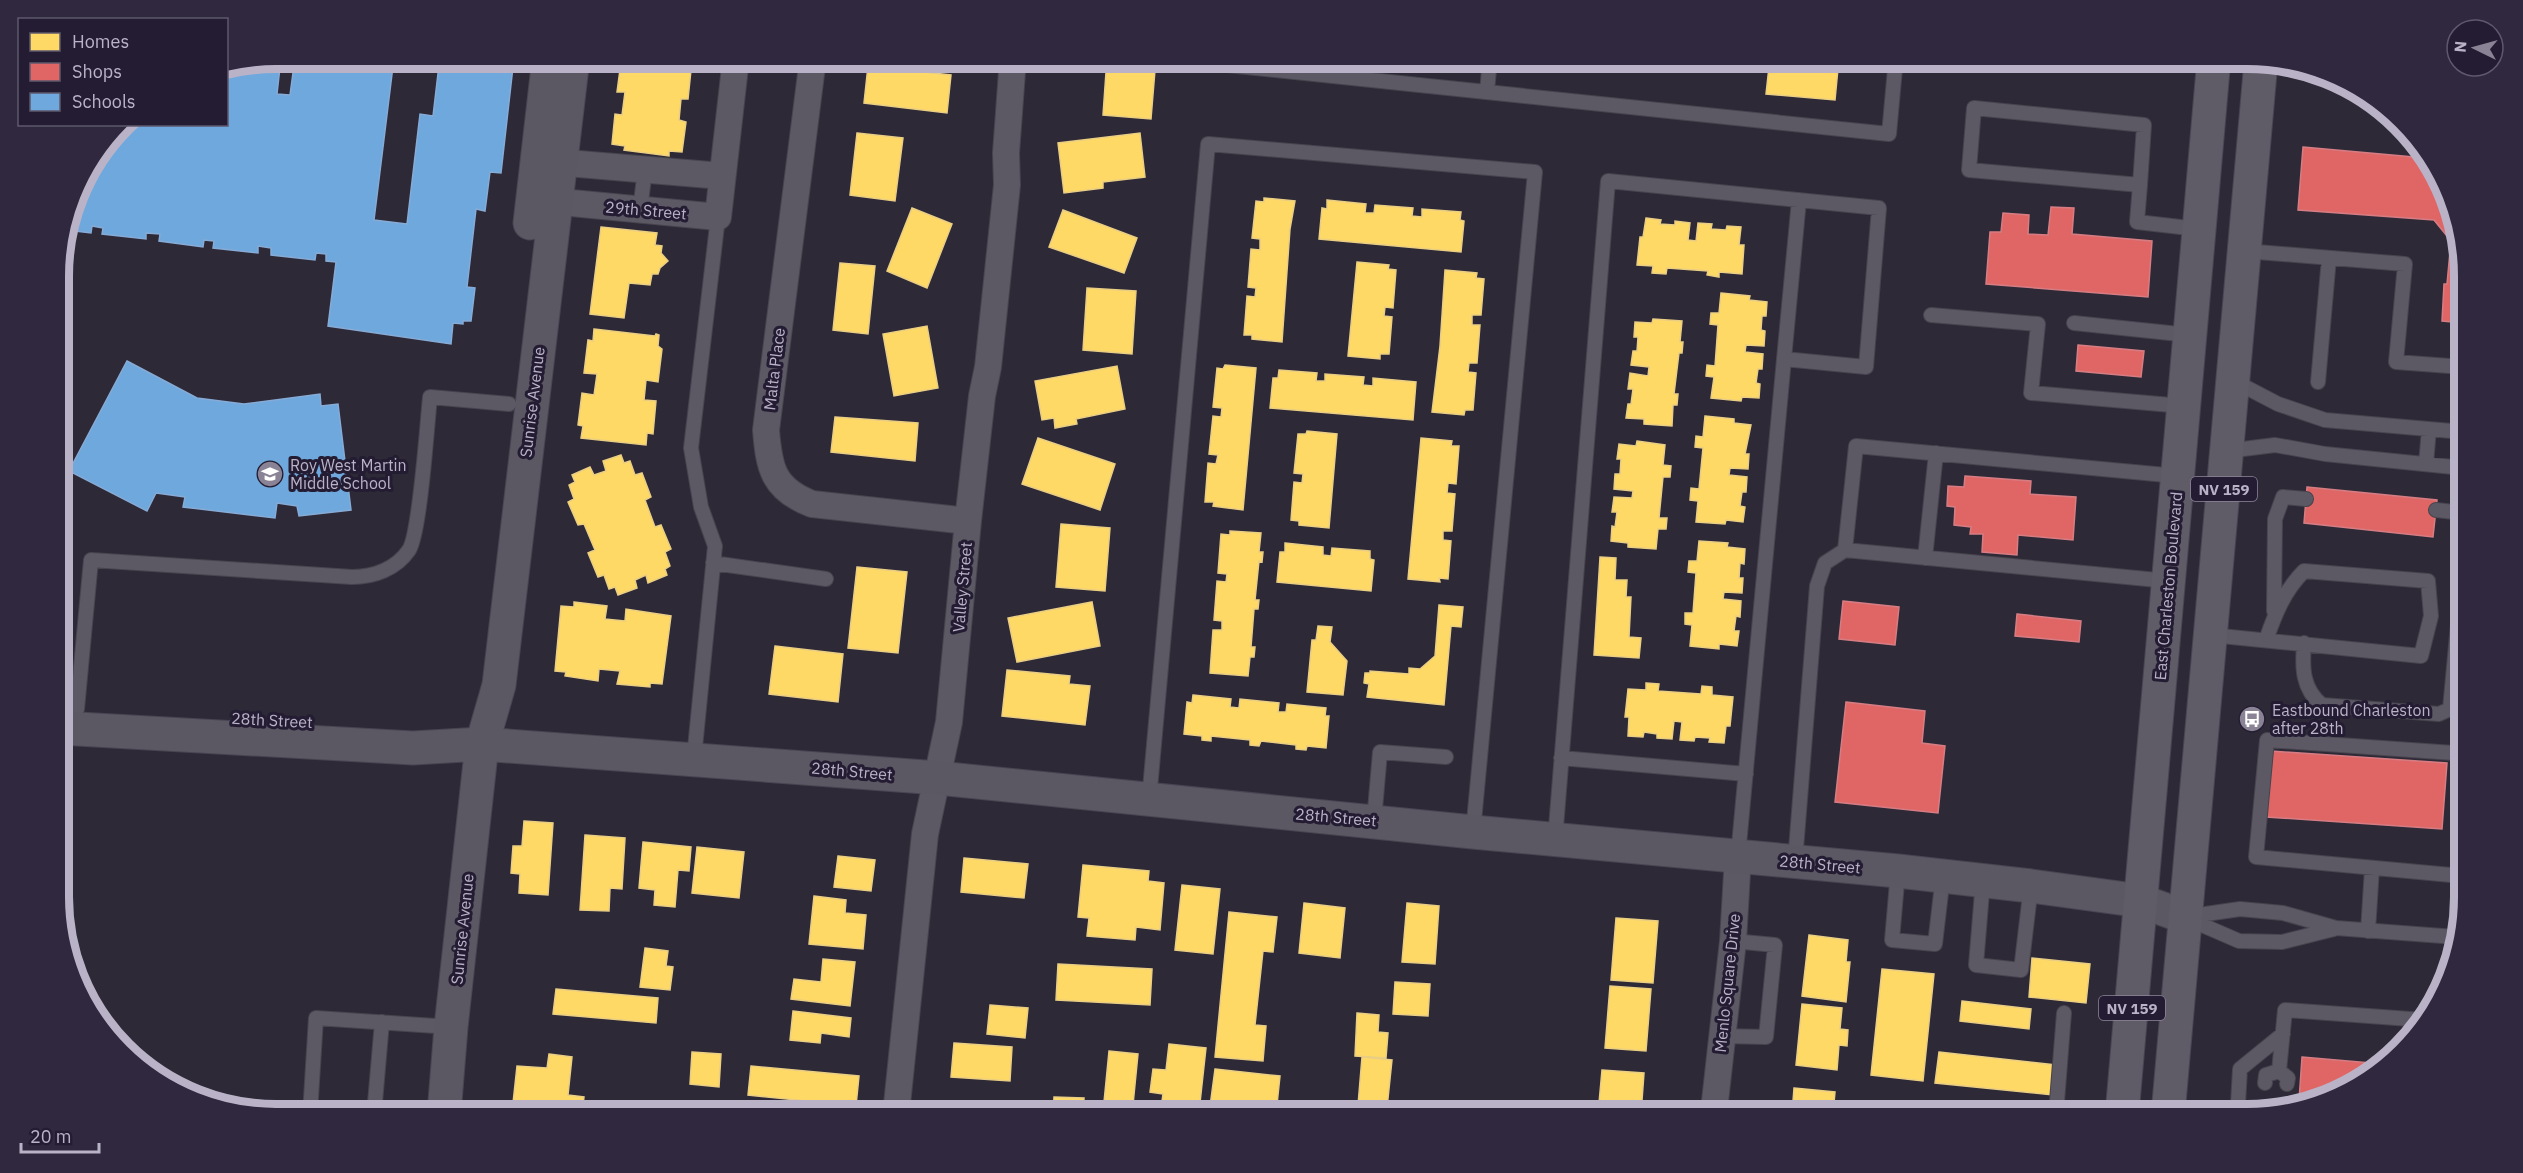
<svg xmlns="http://www.w3.org/2000/svg" width="2523" height="1173" viewBox="0 0 2523 1173" font-family="'IBM Plex Sans',sans-serif">
<style>
.homes{fill:#ffd966;stroke:#eace83;stroke-width:1.5}
.shops{fill:#e06666;stroke:#d57d83;stroke-width:1.5}
.schools{fill:#6fa8dc;stroke:#86abd6;stroke-width:1.5}
.lines{fill:none;stroke-linecap:round;stroke-linejoin:round}
.lane-casing{stroke:#47444e;stroke-width:16}
.street-casing{stroke:#47444e;stroke-width:28}
.secondary-casing{stroke:#484451;stroke-width:35}
.primary-casing{stroke:#484451;stroke-width:35}
.lane{stroke:#5c5965;stroke-width:14}
.street{stroke:#5c5965;stroke-width:26}
.secondary{stroke:#5b5863;stroke-width:33}
.primary{stroke:#5f5b67;stroke-width:33}
.labels{text-anchor:middle;dominant-baseline:central;stroke-width:6;stroke-linejoin:round;paint-order:stroke}
.shield{fill:#231c32;stroke:#8d869b;stroke-width:1.5}
.shield-label{font-size:15px;font-weight:bold;fill:#bab3c8}
.street-label{font-size:16px;fill:#bab3c8;stroke:#231c32}
.poi-label{font-size:16px;fill:#bab3c8;stroke:#231c32;text-anchor:start}
.rim{fill:none;stroke:#bab3c8;stroke-width:8}
</style>
<rect width="100%" height="100%" fill="#2d2937"/>
<path class="homes" d="M629 58H693L692 66 685 65V69L691 70 688 99H681L679 120 686 122 682 152 669 151V156L624 150 625 146 612 144 615 114 622 115 625 92H617L621 62 628 63Z
M1107 58H1156L1151 119 1103 115Z
M1549 58H1595V63Z
M1685 58H1739L1738 72 1695 69 1696 59Z
M1770 58H1839L1835 100 1766 94Z
M868 66 951 75 947 113 864 103Z
M857 133 903 138 895 201 850 195Z
M1140 133 1145 177 1103 182V188L1064 193 1058 143Z
M1264 198 1295 201 1290 229 1282 342 1252 339V335H1244L1247 296 1255 297 1256 288 1248 287 1251 249 1260 250V239L1252 238 1256 201 1264 202Z
M1327 200 1366 204 1365 213H1374L1375 205 1413 208 1412 216 1422 217V209L1461 212 1460 220 1464 221 1461 252 1319 239 1322 208 1327 209Z
M912 208 952 224 927 288 887 271Z
M1063 210 1137 238 1124 273 1049 247Z
M1646 218 1661 220 1660 224 1675 225V221L1690 223 1688 240 1696 241 1698 223 1712 224 1711 229 1726 230 1727 226 1741 227 1739 245H1744L1742 274 1719 272V277L1707 275 1708 271 1667 268 1666 274 1652 273 1653 266 1637 265 1640 237H1643Z
M601 227 657 233 655 245 662 246 661 253 668 261 660 268 658 274H652L650 285 629 283 624 318 590 314Z
M1357 262 1389 265 1388 269 1396 270 1393 308 1385 307 1384 316 1392 317 1389 354H1380V359L1348 356Z
M840 263 875 266 868 334 833 330Z
M1445 270 1477 273 1476 278 1484 279 1481 315H1472V325H1480L1477 363H1469L1468 372 1476 373 1473 410H1465L1464 415 1432 412 1440 346Z
M1087 288 1136 291 1132 354 1083 350Z
M1721 293 1750 296 1749 300 1767 302 1766 316H1762L1761 330 1765 331 1764 346 1746 345 1745 352 1763 354 1762 369H1758L1756 383 1760 384 1759 398 1742 397 1741 401 1711 398 1714 377 1706 376 1707 365 1715 366 1718 325 1710 324 1711 313H1719Z
M1653 319 1682 321 1680 342H1683L1682 353H1679L1674 394H1678L1677 405H1673L1672 426 1644 424V419L1626 418 1628 404H1631L1633 389H1628L1630 373 1648 376 1649 367 1631 365 1633 351H1637L1638 337H1634L1635 322 1652 323Z
M927 326 938 388 894 396 883 334Z
M594 329 655 336 656 334 659 335 658 346 662 349 658 382 646 380 644 400 656 401 653 434 647 433 646 445 581 438 583 426 578 425 582 393 594 395 597 374 584 373 588 340 593 341Z
M1225 365 1256 368 1243 510 1213 506 1214 502H1205L1208 463 1216 464 1218 455 1209 454 1213 416 1221 417 1222 408 1213 407 1217 368 1223 369Z
M1117 366 1125 409 1076 419 1077 424 1055 428 1054 418 1042 420 1035 381Z
M1279 370 1317 373 1316 381H1325V374L1364 377 1363 385 1373 386V378L1416 382 1413 420 1270 408 1273 378H1278Z
M1705 416 1734 419V423L1751 425 1745 454H1749L1748 469 1730 468 1729 475 1747 477 1746 492H1742L1740 506 1745 507 1743 522 1726 520 1725 524 1696 522 1698 501 1690 500 1691 488 1699 489 1703 448 1695 447 1696 436 1703 437Z
M835 417 918 423 915 461 831 452Z
M1307 431 1337 434 1329 528 1299 525V521L1291 520 1294 482 1302 483 1303 474 1294 473 1298 434H1306Z
M1038 438 1115 464 1100 510 1022 484Z
M1421 438 1452 441 1451 446H1459L1456 484 1448 483 1447 493 1455 494 1452 531H1443V540L1451 541 1448 579 1439 578 1440 582 1408 579Z
M1637 441 1665 445 1663 465 1671 466 1670 477H1663L1659 518H1667L1666 529H1658L1656 549 1628 547V543L1611 541 1612 526 1615 527 1617 512H1612L1614 497 1632 498 1633 491 1614 489 1615 474H1620L1621 459H1617L1619 444 1636 446Z
M621 455 624 463 630 461 635 475 642 473 651 497 645 500 655 527 661 525 671 549 665 552 670 566 665 569 667 575 648 583 646 575 635 580 637 588 618 595 615 587 609 589 604 575 598 577 588 553 595 550 584 524 578 525 568 502 574 499 569 485 575 482 572 475 590 467 594 475 606 471 603 461Z
M1061 524 1110 528 1105 591 1056 587Z
M1230 531 1261 533 1259 552H1263L1262 562 1259 561 1255 600H1259L1258 609H1254L1251 647H1255L1254 657H1250L1248 676 1210 673 1213 630H1222V621L1214 620 1217 581 1226 582 1227 574 1218 573 1221 534 1230 535Z
M1699 541 1728 543 1727 547 1745 549 1744 564 1740 563 1739 578H1743L1742 593 1724 592 1723 599 1741 601 1740 617 1736 616 1734 631H1739L1737 646 1719 644V649L1690 646 1692 625 1685 624V613H1693L1696 573 1688 572 1689 561H1697Z
M1285 543 1323 547V555L1331 556 1332 548 1370 551V559L1374 560 1371 591 1277 582 1280 552H1285Z
M1600 557 1616 558 1615 580H1627L1626 597H1631L1629 637 1641 638 1639 658 1594 655Z
M857 567 907 572 898 653 848 648Z
M574 602 607 606 605 619 625 621 626 609 671 616 662 684 650 683V687L617 684 620 671 599 669 598 681 565 676 566 672 555 671 561 606 574 607Z
M1092 602 1100 646 1017 662 1008 618Z
M1439 605 1463 607 1461 627 1451 626 1444 705 1367 697 1369 684 1364 683 1365 673H1370V671L1409 674V668L1420 669 1435 656Z
M1318 626 1332 627 1330 642 1347 661 1343 695 1307 692 1312 640H1316Z
M775 646 843 654 838 702 769 694Z
M1007 670 1070 676 1069 684 1090 686 1085 725 1002 716Z
M1646 683 1659 684 1658 691 1701 694 1702 686 1712 687V695L1733 697 1730 726H1726L1724 743 1709 742 1710 738 1695 737 1694 741 1680 740 1682 722 1674 721 1672 739 1657 738V734L1644 732 1643 737 1628 736 1629 717H1625L1628 689 1646 690Z
M1193 695 1231 699 1230 707 1239 708 1240 699 1279 703 1278 712H1286L1287 704 1326 708 1325 716H1329L1326 748 1307 746 1306 750 1296 749V745L1261 741 1259 746 1250 745V740L1211 736V741L1202 740V736L1184 734 1187 702 1192 703Z
M524 821 553 823 548 895 519 893 520 874 511 873 513 846H522Z
M585 835 625 838 622 889 610 888 609 911 580 910Z
M643 842 691 847 689 871 678 870 675 907 654 905 655 890 639 888Z
M697 847 744 852 739 898 692 893Z
M838 856 875 860 871 891 834 887Z
M964 858 1028 864 1024 898 961 892Z
M1083 865 1149 871 1148 881 1164 883 1160 930 1136 927 1135 940 1087 936 1089 918 1078 917Z
M1182 885 1220 889 1213 954 1175 950Z
M814 896 846 900 845 913 866 915 863 949 809 944Z
M1304 903 1345 908 1340 958 1299 953Z
M1407 903 1439 906 1435 964 1402 962Z
M1229 912 1277 917 1273 952 1263 951 1255 1025 1266 1026 1263 1061 1215 1057Z
M1616 918 1658 921 1653 983 1611 980Z
M1809 935 1848 940 1846 962H1850L1846 1002 1802 996Z
M645 948 668 951 666 966 673 967 670 990 640 987Z
M2032 958 2090 964 2086 1003 2029 997Z
M823 959 855 962 850 1006 791 999 794 979 821 982Z
M1058 964 1152 969 1150 1005 1056 1000Z
M1882 969 1934 974 1923 1081 1871 1075Z
M1395 982 1430 984 1428 1016 1393 1014Z
M1610 986 1651 989 1646 1051 1605 1048Z
M556 989 658 998 656 1023 553 1014Z
M1962 1001 2031 1009 2029 1029 1960 1021Z
M1802 1004 1842 1008 1840 1029 1848 1030 1847 1046 1839 1045 1837 1070 1796 1065Z
M990 1005 1028 1008 1025 1038 987 1034Z
M793 1011 851 1018 849 1037 821 1033 820 1043 790 1040Z
M1357 1013 1379 1015 1378 1032 1388 1033 1386 1058 1355 1056Z
M954 1043 1012 1047 1010 1081 951 1077Z
M1169 1044 1206 1048 1199 1112 1161 1108 1163 1094 1150 1092 1153 1069 1166 1070Z
M1109 1051 1138 1054 1133 1105 1104 1102Z
M692 1052 721 1054 719 1087 690 1084Z
M1939 1052 2056 1065 2053 1095 1935 1083Z
M549 1054 572 1057 568 1095 584 1097 582 1114H486L487 1101 513 1103 517 1066 547 1068Z
M1362 1057 1392 1060 1387 1108 1358 1105Z
M751 1066 859 1076 856 1106 748 1095Z
M1215 1069 1280 1076 1276 1114 1249 1111 1248 1114H1209Z
M1602 1070 1644 1073 1641 1114H1598Z
M1794 1088 1835 1092 1833 1114H1792Z
M1054 1097 1084 1098 1083 1114H1053Z
M935 1102 1002 1109 1001 1114H934Z
M784 1106 801 1107V1114H784Z
M1394 1106 1421 1109V1114H1381L1382 1110 1394 1111Z
M744 1107 774 1109V1114H744Z"/>
<path class="shops" d="M2303 147 2425 158 2463 248V323L2442 321 2444 284H2447L2451 241 2434 220 2298 210Z
M2051 207 2074 208 2072 234 2152 241 2148 297 1986 284 1990 232H2001L2003 213 2029 215 2028 234 2048 235Z
M2078 345 2144 351 2141 377 2076 371Z
M1965 476 2031 481 2030 494 2076 497 2073 540 2018 535 2017 555 1982 552 1983 534H1970L1971 527 1954 525 1955 507 1947 506 1948 486 1964 487Z
M2307 487 2437 500 2433 537 2304 523Z
M1843 601 1899 607 1895 645 1839 639Z
M2017 614 2081 621 2079 642 2015 636Z
M1846 702 1925 711 1922 743 1945 746 1938 813 1835 802Z
M2271 751 2447 763 2442 829 2266 817Z
M2302 1057 2384 1064 2368 1078 2299 1101Z"/>
<path class="schools" d="M276 58H281L277 94 290 95 295 58H394L374 220 407 224 420 114 433 116 439 65 449 66 450 58H514L501 173 490 172 485 211 476 209 467 287 475 288 471 321H463V324L453 323 451 344 328 326 336 262 326 261V254L316 253 315 260 271 255V248L258 246V253L213 248 214 241 204 240 203 247 159 241 160 234 146 233V239L102 234 103 228 92 226 91 233 67 230 81 180 123 124H226V68Z
M127 361 197 398 244 404 320 394 321 406 338 404 351 510 299 516 297 506 277 503 275 518 183 507 185 497 156 493 147 511 69 471Z"/>
<g class="lines">
<g class="lane-casing">
<path id="lane" d="M1208 58V63L1889 134 1896 58
M1487 92 1490 58
M2140 185 2144 125 1974 108 1969 170 2140 185 2137 222 2198 229
M640 210 645 170
M2245 251 2405 264 2396 362 2463 367
M1931 315 2038 324 2031 393 2183 406
M2074 323 2189 335
M1784 359 1799 200
M2234 381 2278 404 2325 420 2463 432
M2318 382 2329 258
M2227 451 2275 445 2325 454 2463 468
M2426 464 2429 429
M2436 510 2463 513
M1925 558 1936 453
M713 563 826 579
M2168 581 1845 550 1856 446 2177 476
M2460 604 2464 574
M2274 611 2275 519 2283 497 2306 499
M2211 635 2421 656 2431 616 2428 581 2304 571C2284 591 2275 614 2266 640
M2304 643C2302 667 2302 689 2322 705L2439 714 2450 709 2458 624
M77 709 91 560 352 577C374 577 396 569 409 550 420 533 427 425 430 397L509 404
M694 758 715 546 701 507 691 448 718 217
M1561 758 1746 774
M2464 760 2454 753 2267 740 2256 857 2462 876 2464 853
M1149 800 1208 144 1535 172 1473 832
M1374 821 1380 752 1446 757
M1555 840 1608 181 1879 208 1866 367 1784 359 1738 856
M1795 862 1817 586 1825 563 1845 550
M1898 871 1892 940 1935 944 1943 876
M1983 880 1976 965 2021 970 2031 886
M2185 917 2240 909 2283 913 2336 928 2456 937
M2186 918 2239 941 2282 942 2334 929
M2368 931 2372 868
M2450 968 2453 937
M1722 1036 1766 1037 1775 945 1733 941
M2279 1071 2285 1010 2424 1020
M2279 1071 2288 1078 2287 1084
M2265 1083 2266 1075 2279 1071
M310 1114 316 1018 451 1027
M374 1114 382 1022
M1968 1114H1970
M2056 1114 2064 1013
M2247 1114 2238 1104 2240 1069 2283 1034
M2262 1114 2263 1108"/>
</g>
<g class="street-casing">
<path id="street" d="M813 58 766 430C769 468 773 489 812 504L968 521
M543 161 722 176
M540 200 718 217 736 58
M1714 1110 1733 941 1738 856
M896 1114 925 834 949 722 968 521 982 396 988 367 1007 185 1006 153 1013 58"/>
</g>
<g class="secondary-casing">
<path id="secondary" d="M530 223 549 58
M60 728 413 748 482 744 938 778 1473 832 1898 871 2031 886 2141 901 2185 917
M444 1114 451 1027 482 744 499 685 573 58"/>
</g>
<g class="primary-casing">
<path id="primary" d="M2122 1114 2214 58
M2168 1114 2261 61"/>
</g>
<use href="#lane" class="lane"/>
<use href="#street" class="street"/>
<use href="#secondary" class="secondary"/>
<use href="#primary" class="primary"/>
</g>
<defs>
<g id="school-disc" transform="scale(1.35)"><circle r="9.5" fill="#898395" stroke="#231c32"/><path d="M0-5L7-2L0 1L-7-2ZM-4 1L0 2.5L4 1V4Q0 6-4 4Z" fill="#fff"/></g>
<g id="bus-disc" transform="scale(1.35)"><circle r="9.5" fill="#898395" stroke="#231c32"/><path d="M-5-6H5V4H4V6H2V4H-2V6H-4V4H-5ZM-3.5-4V0h7V-4ZM-3.5 1.2v1.5H-2V1.2ZM2 1.2v1.5H3.5V1.2Z" fill="#fff"/></g>
</defs>
<g fill-rule="evenodd">
<use href="#school-disc" x="270" y="474"/>
<use href="#bus-disc" x="2252" y="719"/>
</g>
<g class="labels">
<g class="shield">
<rect x="2191" y="477" width="66" height="24" rx="4.5"/>
<rect x="2099" y="996" width="66" height="24" rx="4.5"/>
</g>
<g class="shield-label">
<text x="2224" y="489">NV 159</text>
<text x="2132" y="1008">NV 159</text>
</g>
<g class="street-label">
<text transform="translate(646 210) rotate(5)">29th Street</text>
<text transform="translate(774 369) rotate(-83)">Malta Place</text>
<text transform="translate(532 402) rotate(-83)">Sunrise Avenue</text>
<text transform="translate(2168 586) rotate(-85)">East Charleston Boulevard</text>
<text transform="translate(962 587) rotate(-85)">Valley Street</text>
<text transform="translate(272 720) rotate(3)">28th Street</text>
<text transform="translate(852 771) rotate(5)">28th Street</text>
<text transform="translate(1336 817) rotate(5)">28th Street</text>
<text transform="translate(1820 864) rotate(5)">28th Street</text>
<text transform="translate(462 929) rotate(-84)">Sunrise Avenue</text>
<text transform="translate(1727 983) rotate(-84)">Menlo Square Drive</text>
</g>
<g class="poi-label">
<text x="290" y="465">Roy West Martin<tspan x="290" dy="18">Middle School</tspan></text>
<text x="2272" y="710">Eastbound Charleston<tspan x="2272" dy="18">after 28th</tspan></text>
</g>
</g>
<path d="M0 0H2523V1173H0ZM276 69H2247A207 207 0 0 1 2454 276V897A207 207 0 0 1 2247 1104H276A207 207 0 0 1 69 897V276A207 207 0 0 1 276 69Z" fill="#2f283e" fill-rule="evenodd"/>
<path class="rim" d="M276 69H2247A207 207 0 0 1 2454 276V897A207 207 0 0 1 2247 1104H276A207 207 0 0 1 69 897V276A207 207 0 0 1 276 69Z"/>
<rect x="18" y="18" width="210" height="108" fill="#231c32" stroke="#5f586e" stroke-width="1.5"/>
<rect x="30" y="33" width="30" height="18" fill="#ffd966" stroke="#5f586e" stroke-width="1.5"/>
<text x="72" y="48" font-size="18" fill="#bab3c8">Homes</text>
<rect x="30" y="63" width="30" height="18" fill="#e06666" stroke="#5f586e" stroke-width="1.5"/>
<text x="72" y="78" font-size="18" fill="#bab3c8">Shops</text>
<rect x="30" y="93" width="30" height="18" fill="#6fa8dc" stroke="#5f586e" stroke-width="1.5"/>
<text x="72" y="108" font-size="18" fill="#bab3c8">Schools</text>
<g transform="translate(2475 48) rotate(275)"><circle r="28" fill="#231c32" stroke="#5f586e" stroke-width="1.5"/>
<path d="M0-4.5L10 22L0 15L-10 22Z" fill="#898395"/>
<text y="-9" font-size="16" font-weight="bold" text-anchor="middle" fill="#bab3c8">N</text>
</g>
<path d="M21 1143v9h78v-9" fill="none" stroke="#bab3c8" stroke-width="3"/>
<text x="30" y="1143" font-size="18" fill="#bab3c8" stroke="#231c32" stroke-width="4.5" paint-order="stroke">20 m</text>
</svg>
